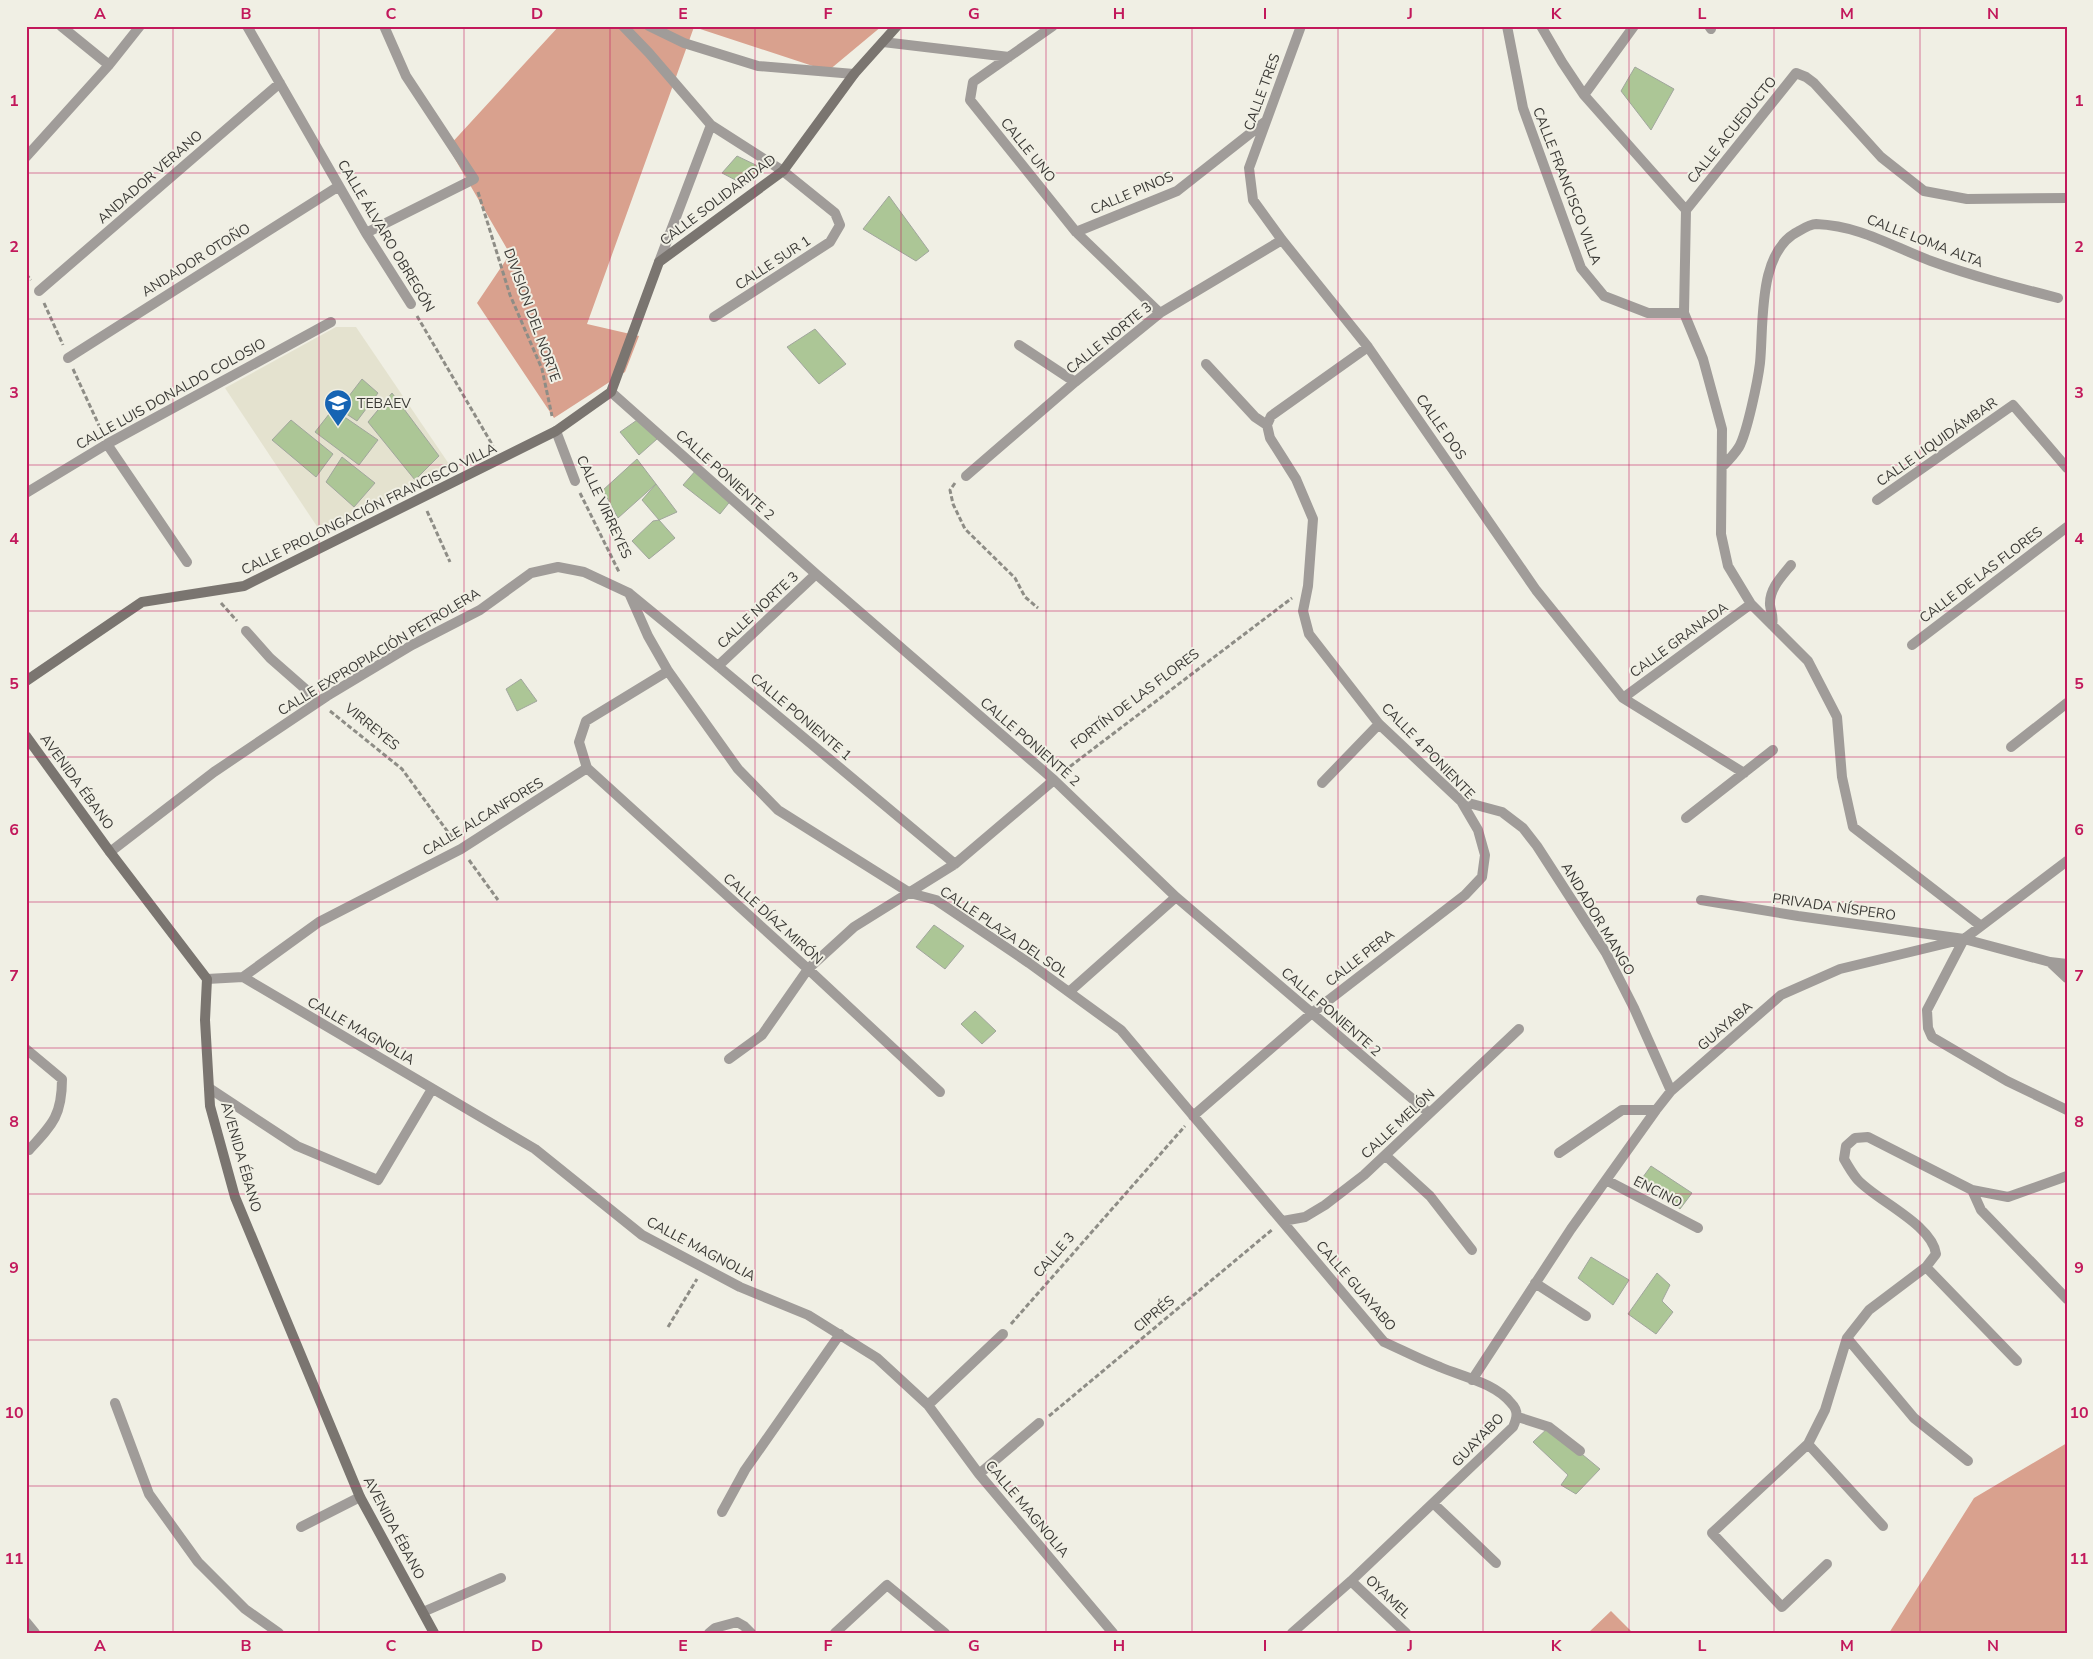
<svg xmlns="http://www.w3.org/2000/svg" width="2093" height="1659" viewBox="0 0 2093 1659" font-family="'Nunito Sans',sans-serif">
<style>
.built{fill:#e4e2cf}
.forest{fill:#d9a18e}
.building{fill:#acc696;stroke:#a1a69d}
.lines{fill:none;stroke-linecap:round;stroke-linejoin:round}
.path{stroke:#8e8d86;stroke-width:3;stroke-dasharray:5 2.5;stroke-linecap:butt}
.street{stroke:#a09c99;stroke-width:10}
.secondary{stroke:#7a7570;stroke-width:10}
.grid{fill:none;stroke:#c2185b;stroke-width:1;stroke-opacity:0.55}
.labels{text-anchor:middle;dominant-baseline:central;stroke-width:4;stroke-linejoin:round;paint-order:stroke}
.street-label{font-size:14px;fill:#3b3a36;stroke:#f0efe4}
.poi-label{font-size:14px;fill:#3b3a36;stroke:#f0efe4;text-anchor:start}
.neatline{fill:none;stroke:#c2185b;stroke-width:2}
.grid-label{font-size:16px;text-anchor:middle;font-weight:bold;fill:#c2185b}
</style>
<rect width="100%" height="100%" fill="#f0efe4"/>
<path class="built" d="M336 327H356L451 467 320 531 225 388Z"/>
<path class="forest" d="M559 26H882L828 71 694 27 587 324 639 336 625 372 554 418 477 303 510 254 448 147Z
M2067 1443V1633H1889L1974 1498Z
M1611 1611 1633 1633H1588Z"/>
<path class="building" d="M1635 67 1674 89 1651 130 1621 91Z
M737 156 760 167 745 185 722 173Z
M889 196 929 251 916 261 863 229Z
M815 329 846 364 819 384 787 347Z
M362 379 378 393 357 421 339 409Z
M392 393 439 456 415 480 368 422Z
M333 409 378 440 359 465 315 432Z
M640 418 657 439 639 455 620 432Z
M291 420 333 454 316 477 272 440Z
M342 457 375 483 354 507 326 482Z
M637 459 656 484 618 518 603 490Z
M697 469 732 499 720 514 683 485Z
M656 484 677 512 659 520 642 500Z
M659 520 675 538 649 559 632 541 653 521Z
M521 679 537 701 517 711 506 689Z
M934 925 964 946 945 969 916 947Z
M975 1011 996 1031 982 1044 961 1024Z
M1651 1166 1692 1193 1680 1209 1643 1177Z
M1591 1257 1629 1280 1613 1305 1578 1278Z
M1657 1273 1670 1285 1662 1301 1673 1312 1656 1334 1628 1314Z
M1549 1427 1600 1469 1576 1494 1561 1485 1568 1475 1533 1442Z"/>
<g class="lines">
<path class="path" d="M478 192 510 295 542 369 552 416
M26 274 31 280
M44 303 63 345
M417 316 493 446
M73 369 102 432
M955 483 950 490 953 504 965 529 1015 578 1025 597 1038 608
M580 493 619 572
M427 511 450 562
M221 603 237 621
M330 711 402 769 453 839
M1064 771 1292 598
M469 860 498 900
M1011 1324 1185 1126
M668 1327 697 1279
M1049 1416 1273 1229"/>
<path class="street" d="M61 26 109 65
M247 26 366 233 411 304
M623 26 649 53 711 125 783 171 835 213 840 225 830 242 714 317
M649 26 684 43 758 66 854 74
M1053 26 973 82 970 100 1076 232 1160 313
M1301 26 1249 168 1253 200 1282 240 1368 347 1536 590 1623 698 1744 773
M1507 26 1523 108 1581 268 1604 296 1648 313H1684
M1541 26 1562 62 1584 95 1686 210
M1709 26 1711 29
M883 42 1009 57
M1584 95 1634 26
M26 157 109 65 140 26
M1076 232 1177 191 1266 121
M366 233 474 179 406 76 384 26
M659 262 711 125
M39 291 280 83
M1019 345 1075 382
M68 358 339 186
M1206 364 1255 417 1267 425
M611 392 816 574 1054 780 1176 897 1429 1113
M1267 425 1271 416 1368 347
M556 431 575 481
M107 444 187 562
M1722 467C1728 461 1734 455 1739 447 1747 433 1758 380 1760 363 1764 324 1757 251 1799 231 1804 228 1811 224 1816 224 1861 226 1891 246 1931 261 1972 276 2015 287 2058 298
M966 476 1075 382 1160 313 1282 240
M26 493 107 444 331 322
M1877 500 2013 405 2067 468
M629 593 648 636 668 671 738 769 778 810 910 893 936 900 1029 963 1121 1030 1384 1342C1402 1350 1421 1360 1440 1367 1463 1377 1495 1383 1511 1403 1519 1411 1517 1418 1513 1427L1351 1581 1292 1633
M1772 625C1774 616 1771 613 1770 605 1769 589 1782 576 1791 565
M246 631 270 658 319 701
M1912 645 2067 527
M718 666 816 574
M1623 698 1751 604
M2011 747 2067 703
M587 768 808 969 940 1092
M587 768 579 742 586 721 668 671
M1322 783 1379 724
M1461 801 1502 812 1523 828 1537 846 1606 953 1634 1008 1671 1091
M1686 818 1773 750
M110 852 214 772 327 696 412 645 480 610 531 573 558 567 584 572 629 593 718 666 955 864
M1701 900 1798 916 1964 939 2050 962 2067 964
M1981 926 1853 827 1842 777 1837 717 1808 661 1751 604 1728 566 1721 534 1722 429 1703 359 1684 313 1686 210 1796 73 1806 77 1814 83 1881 157 1924 191 1967 199 2067 198
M1964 939 1927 1010 1928 1028 1932 1037 2007 1081 2067 1110
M2050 962 2067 978
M243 977 319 922 461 849 587 768
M207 979 243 977 535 1149 642 1235 740 1287 808 1315 877 1358 928 1405 979 1474 1113 1633
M1069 992 1176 897
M26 1049 62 1079C62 1115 53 1124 29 1150
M729 1059 762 1035 808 969 854 927 955 864 1054 780
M209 1088 297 1146 378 1180 432 1089
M1193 1116 1312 1013 1465 895 1482 877 1485 855 1478 830 1461 801 1379 724 1309 634 1303 611 1308 586 1313 519 1296 479 1270 438 1267 425
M1559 1153 1622 1110H1656
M1385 1155 1430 1196 1472 1250
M1606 1180 1698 1228
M1972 1190 1981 1210 2067 1299
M1283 1221 1305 1217 1325 1205 1364 1175 1519 1029
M1926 1267 2017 1361
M1535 1283 1586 1316
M1847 1338 1914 1418 1968 1461
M1472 1380 1571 1229 1656 1110 1671 1091 1781 995 1840 969 1964 939 2067 861
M115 1403 149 1494 198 1562 245 1609 279 1633
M928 1405 1003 1334
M1518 1417 1549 1427 1580 1451
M1808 1444 1883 1526
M979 1474 1039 1423
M1434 1504 1496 1563
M722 1512 745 1470 840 1334
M301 1527 360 1497
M1827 1564 1782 1607 1712 1533 1808 1444 1825 1410 1847 1338 1869 1310 1926 1267 1936 1254C1932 1224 1875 1200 1857 1179 1852 1173 1848 1166 1844 1159L1846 1146 1855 1138 1868 1137 1972 1190 2008 1197 2067 1176
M1351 1581 1406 1633
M423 1612 501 1578
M26 1622 35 1633
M709 1633 715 1628 737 1622 744 1626 751 1633
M835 1633 887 1585 945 1633"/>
<path class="secondary" d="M26 681 142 602 244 586 556 431 611 392 659 262 783 171 854 74 897 26
M26 736 110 852 207 979 205 1020 210 1106 235 1197 360 1497 434 1633"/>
</g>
<path class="grid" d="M173 26V1633M319 26V1633M464 26V1633M610 26V1633M755 26V1633M901 26V1633M1046 26V1633M1192 26V1633M1338 26V1633M1483 26V1633M1629 26V1633M1774 26V1633M1920 26V1633M26 173H2067M26 319H2067M26 465H2067M26 611H2067M26 757H2067M26 902H2067M26 1048H2067M26 1194H2067M26 1340H2067M26 1486H2067"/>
<defs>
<g id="school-pin" transform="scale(1.4375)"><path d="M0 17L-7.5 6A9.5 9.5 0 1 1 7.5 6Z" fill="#1664b3" stroke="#f0efe4"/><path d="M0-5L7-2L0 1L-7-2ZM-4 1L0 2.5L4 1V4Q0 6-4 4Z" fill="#fff"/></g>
</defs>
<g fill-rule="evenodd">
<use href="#school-pin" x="338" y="403"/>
</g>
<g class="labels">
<g class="street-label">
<text transform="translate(1262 92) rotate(-70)">CALLE TRES</text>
<text transform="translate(1732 130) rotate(-51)">CALLE ACUEDUCTO</text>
<text transform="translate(1028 150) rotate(51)">CALLE UNO</text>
<text transform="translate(150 177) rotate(-41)">ANDADOR VERANO</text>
<text transform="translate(1567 186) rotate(69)">CALLE FRANCISCO VILLA</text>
<text transform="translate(1132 193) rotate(-23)">CALLE PINOS</text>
<text transform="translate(718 200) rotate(-37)">CALLE SOLIDARIDAD</text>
<text transform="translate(386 236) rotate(59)">CALLE ÁLVARO OBREGÓN</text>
<text transform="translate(1925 241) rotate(21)">CALLE LOMA ALTA</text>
<text transform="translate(196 260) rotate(-32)">ANDADOR OTOÑO</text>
<text transform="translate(773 263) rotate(-33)">CALLE SUR 1</text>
<text transform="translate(532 315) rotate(70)">DIVISION DEL NORTE</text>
<text transform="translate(1109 338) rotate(-39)">CALLE NORTE 3</text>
<text transform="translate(171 394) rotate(-29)">CALLE LUIS DONALDO COLOSIO</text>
<text transform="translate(1441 427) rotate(55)">CALLE DOS</text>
<text transform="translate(1937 442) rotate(-35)">CALLE LIQUIDÁMBAR</text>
<text transform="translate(725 475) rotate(42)">CALLE PONIENTE 2</text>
<text transform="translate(604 507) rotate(65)">CALLE VIRREYES</text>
<text transform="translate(369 509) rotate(-26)">CALLE PROLONGACIÓN FRANCISCO VILLA</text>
<text transform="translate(1981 575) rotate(-37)">CALLE DE LAS FLORES</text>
<text transform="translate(758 610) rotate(-43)">CALLE NORTE 3</text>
<text transform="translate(1679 640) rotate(-36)">CALLE GRANADA</text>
<text transform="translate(379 652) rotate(-31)">CALLE EXPROPIACIÓN PETROLERA</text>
<text transform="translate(1135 699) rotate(-37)">FORTÍN DE LAS FLORES</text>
<text transform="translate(801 717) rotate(40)">CALLE PONIENTE 1</text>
<text transform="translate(372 727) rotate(39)">VIRREYES</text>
<text transform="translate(1030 742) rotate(41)">CALLE PONIENTE 2</text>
<text transform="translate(1428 751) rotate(46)">CALLE 4 PONIENTE</text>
<text transform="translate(77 782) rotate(54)">AVENIDA ÉBANO</text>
<text transform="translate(483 817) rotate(-31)">CALLE ALCANFORES</text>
<text transform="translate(1834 907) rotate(8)">PRIVADA NÍSPERO</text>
<text transform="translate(773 919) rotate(42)">CALLE DÍAZ MIRÓN</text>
<text transform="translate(1598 919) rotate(59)">ANDADOR MANGO</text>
<text transform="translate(1004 932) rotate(34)">CALLE PLAZA DEL SOL</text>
<text transform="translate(1360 958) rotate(-38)">CALLE PERA</text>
<text transform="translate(1331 1012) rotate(41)">CALLE PONIENTE 2</text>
<text transform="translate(1725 1026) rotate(-41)">GUAYABA</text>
<text transform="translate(361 1031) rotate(30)">CALLE MAGNOLIA</text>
<text transform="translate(1398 1124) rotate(-43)">CALLE MELÓN</text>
<text transform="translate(241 1157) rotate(74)">AVENIDA ÉBANO</text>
<text transform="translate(1658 1192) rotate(27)">ENCINO</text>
<text transform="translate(701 1249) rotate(28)">CALLE MAGNOLIA</text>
<text transform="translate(1054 1255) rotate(-49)">CALLE 3</text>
<text transform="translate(1356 1286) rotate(49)">CALLE GUAYABO</text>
<text transform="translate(1154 1314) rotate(-40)">CIPRÉS</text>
<text transform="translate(1478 1440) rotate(-46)">GUAYABO</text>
<text transform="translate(1027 1509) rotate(50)">CALLE MAGNOLIA</text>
<text transform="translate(394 1528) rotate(62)">AVENIDA ÉBANO</text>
<text transform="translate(1388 1597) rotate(43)">OYAMEL</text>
</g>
<g class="poi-label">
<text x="357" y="403">TEBAEV</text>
</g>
</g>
<rect width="2093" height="1659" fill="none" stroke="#f0efe4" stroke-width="55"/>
<rect x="28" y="28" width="2038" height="1604" class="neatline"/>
<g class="grid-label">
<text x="100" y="19">A</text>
<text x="246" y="19">B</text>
<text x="391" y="19">C</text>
<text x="537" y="19">D</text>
<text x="683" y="19">E</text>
<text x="828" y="19">F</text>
<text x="974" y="19">G</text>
<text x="1119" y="19">H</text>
<text x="1265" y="19">I</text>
<text x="1410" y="19">J</text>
<text x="1556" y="19">K</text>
<text x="1702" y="19">L</text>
<text x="1847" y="19">M</text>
<text x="1993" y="19">N</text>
<text x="14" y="106">1</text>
<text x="2079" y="106">1</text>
<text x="14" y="252">2</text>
<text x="2079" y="252">2</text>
<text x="14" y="398">3</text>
<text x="2079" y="398">3</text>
<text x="14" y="544">4</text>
<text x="2079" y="544">4</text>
<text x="14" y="689">5</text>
<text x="2079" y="689">5</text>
<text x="14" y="835">6</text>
<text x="2079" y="835">6</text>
<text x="14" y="981">7</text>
<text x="2079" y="981">7</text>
<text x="14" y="1127">8</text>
<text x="2079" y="1127">8</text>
<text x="14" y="1273">9</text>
<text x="2079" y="1273">9</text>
<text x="14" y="1418">10</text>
<text x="2079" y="1418">10</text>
<text x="14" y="1564">11</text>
<text x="2079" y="1564">11</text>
<text x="100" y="1651">A</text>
<text x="246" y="1651">B</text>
<text x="391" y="1651">C</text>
<text x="537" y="1651">D</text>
<text x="683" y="1651">E</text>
<text x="828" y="1651">F</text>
<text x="974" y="1651">G</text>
<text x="1119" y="1651">H</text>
<text x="1265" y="1651">I</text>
<text x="1410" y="1651">J</text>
<text x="1556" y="1651">K</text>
<text x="1702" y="1651">L</text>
<text x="1847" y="1651">M</text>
<text x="1993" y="1651">N</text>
</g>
</svg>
